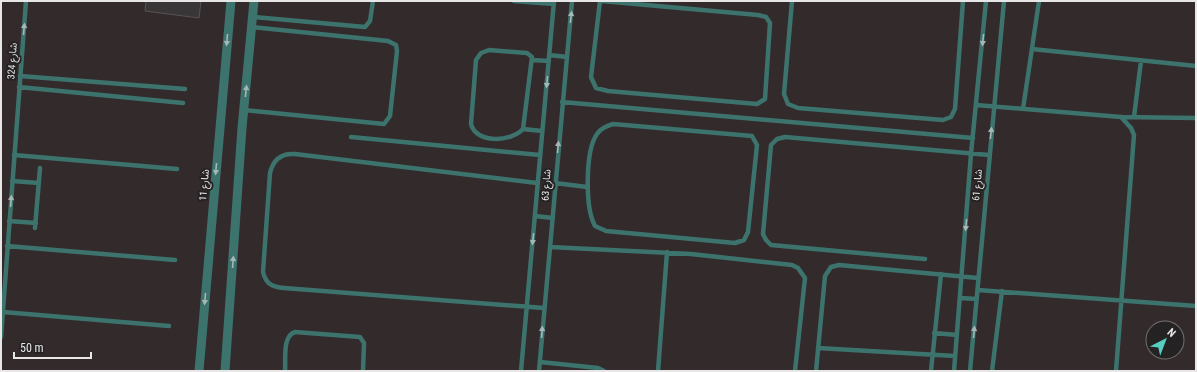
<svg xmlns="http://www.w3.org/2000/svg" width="1197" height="372" viewBox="0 0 1197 372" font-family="'Roboto Condensed','Noto Sans Arabic',sans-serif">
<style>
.built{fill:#332a2c;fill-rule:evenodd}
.building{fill:#393637;stroke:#565353}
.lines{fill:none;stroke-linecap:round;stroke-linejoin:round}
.service{stroke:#3d736d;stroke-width:4.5}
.minor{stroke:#3d736d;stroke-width:9}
.oneway{fill:#a4b8b6}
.labels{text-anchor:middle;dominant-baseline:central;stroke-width:4;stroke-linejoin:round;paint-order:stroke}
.street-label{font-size:10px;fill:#e8e6e7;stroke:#252223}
</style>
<rect width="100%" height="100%" fill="#252223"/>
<path class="built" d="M1 1H1196V371H1ZM1153 328H1177V352H1153Z"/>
<path class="building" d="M146 1H201L199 18 145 11Z"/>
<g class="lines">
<path class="service" d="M514 1 554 4
M600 1 591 77 596 88 608 91 757 104 765 99 770 23 766 17 758 15 602 1
M792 1 784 94 788 104 798 108 943 120 951 117 955 109 963 1
M253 17 365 27 370 21 373 1
M1032 49 1196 66
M489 50 527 53 532 57 523 129C511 142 476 144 471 124L476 60 481 53Z
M549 55 567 57
M532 60 549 61
M20 76 185 89
M19 87 183 103
M562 102 973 138
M976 105 1121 117 1196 118
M1023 109 1039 1
M244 110 384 124 390 116 397 51 396 45 388 41 252 27
M1134 117 1141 61
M613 124 752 136 757 145 748 232 744 240 735 243 606 231 595 226C585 208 585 151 597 134 601 128 607 126 613 124Z
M523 129 542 131
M351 137 540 155
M14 155 177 169
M12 181 39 183
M537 183 295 154C281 153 273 160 270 173L263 272C266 284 272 287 284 288L544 308
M555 183 587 187
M535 216 553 218
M9 221 36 223
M35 228 40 168
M7 246 175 260
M550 247 691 254 792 265 798 268 805 278 795 371
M925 259 771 245 766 240 763 234 771 145 777 139 785 137 989 155
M978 290 1196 306
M960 298 977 299
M3 312 169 326
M934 333 957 335
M1 337 26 1
M818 348 955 356
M540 362 598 368 604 371
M285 371C286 360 282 336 295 332L360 337 364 343 363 371
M521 371 554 1
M539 371 572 1
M658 371 667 252
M816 371 825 276 831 267 839 265 978 278
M931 371 941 274
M954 371 971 154 986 1
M970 371 1004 1
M992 371 1002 291
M1116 371 1134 135 1131 128 1121 117"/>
<path class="minor" d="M199 371 231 1
M225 371 242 128 254 1"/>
</g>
<defs><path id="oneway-solid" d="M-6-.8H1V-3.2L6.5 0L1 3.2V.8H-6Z"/></defs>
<g class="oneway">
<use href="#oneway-solid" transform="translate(571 17) rotate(-84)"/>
<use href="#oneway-solid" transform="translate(24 29) rotate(-85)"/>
<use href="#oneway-solid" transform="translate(227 40) rotate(95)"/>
<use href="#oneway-solid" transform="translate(983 40) rotate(96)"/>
<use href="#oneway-solid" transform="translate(547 82) rotate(95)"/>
<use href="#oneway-solid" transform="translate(246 91) rotate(-84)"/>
<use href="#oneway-solid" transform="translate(991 133) rotate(-84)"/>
<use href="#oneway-solid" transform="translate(558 147) rotate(-85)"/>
<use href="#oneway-solid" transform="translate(216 169) rotate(95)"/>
<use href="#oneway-solid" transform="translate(11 201) rotate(-86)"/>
<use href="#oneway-solid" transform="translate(966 225) rotate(95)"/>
<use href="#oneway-solid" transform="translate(533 239) rotate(96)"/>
<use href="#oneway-solid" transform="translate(233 262) rotate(-86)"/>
<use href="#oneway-solid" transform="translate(205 299) rotate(95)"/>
<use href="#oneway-solid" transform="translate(542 332) rotate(-86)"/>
<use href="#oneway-solid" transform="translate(974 332) rotate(-85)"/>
</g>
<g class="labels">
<g class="street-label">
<text transform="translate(12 61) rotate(-86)">شارع 324</text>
<text transform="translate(204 185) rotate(-85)">شارع 11</text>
<text transform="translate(546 185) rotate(-86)">شارع 63</text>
<text transform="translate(977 185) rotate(-85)">شارع 61</text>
</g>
</g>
<rect width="1197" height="372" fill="none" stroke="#e8e6e7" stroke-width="4"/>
<g transform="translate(1165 340) rotate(42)"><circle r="19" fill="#252223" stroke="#737071"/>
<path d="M0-3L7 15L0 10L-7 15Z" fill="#57cec2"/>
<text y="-6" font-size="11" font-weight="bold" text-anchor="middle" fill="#e8e6e7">N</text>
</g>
<path d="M14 352v6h77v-6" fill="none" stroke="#e8e6e7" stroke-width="2"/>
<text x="20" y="352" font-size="12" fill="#e8e6e7" stroke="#252223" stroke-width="3" paint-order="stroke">50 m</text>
</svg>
